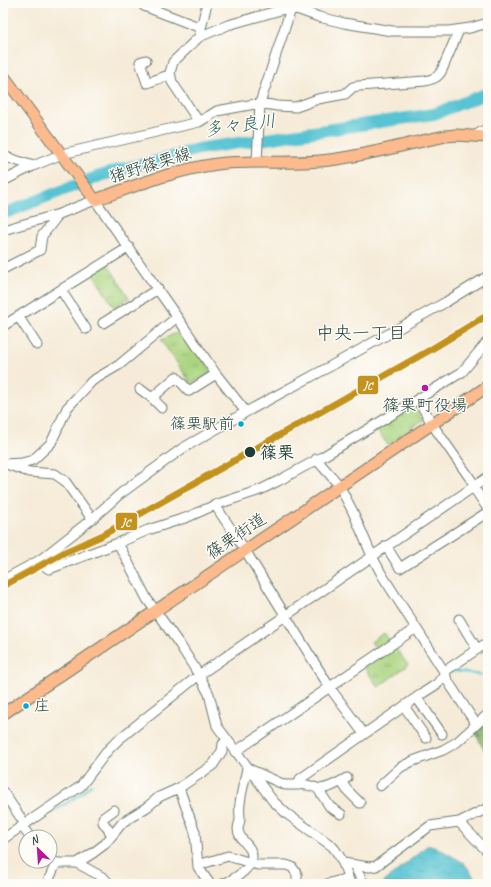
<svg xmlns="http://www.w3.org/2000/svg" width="491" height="887" viewBox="0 0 491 887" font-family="Caveat,'Klee One',sans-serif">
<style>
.forest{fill:url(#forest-firs);stroke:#547a52}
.park{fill:url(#park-tufts);stroke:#66895a}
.water{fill:url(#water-ripples);stroke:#3c8084}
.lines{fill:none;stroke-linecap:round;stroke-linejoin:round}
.stream{stroke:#59c4d3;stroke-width:2}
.river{stroke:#59c4d3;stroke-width:12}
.minor-casing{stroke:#6a7a6d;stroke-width:11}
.major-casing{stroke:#6a7a6d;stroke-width:13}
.minor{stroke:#fff;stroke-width:9}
.major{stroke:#fcba8d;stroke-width:11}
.rail-1-casing{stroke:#fdfcf7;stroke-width:10}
.rail-1{stroke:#c3921f;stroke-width:7}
.poi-dot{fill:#b5179e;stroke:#fdfcf7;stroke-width:1.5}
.bus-dot{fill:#00a9ce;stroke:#fdfcf7;stroke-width:1.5}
.stop-dot{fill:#1f3d34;stroke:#fdfcf7;stroke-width:1.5}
.labels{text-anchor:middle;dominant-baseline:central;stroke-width:3;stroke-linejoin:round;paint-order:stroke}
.bus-label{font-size:16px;fill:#1f3d34;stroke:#fdfcf7;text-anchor:end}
.street-label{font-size:17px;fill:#1f3d34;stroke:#fdfcf7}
.poi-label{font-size:17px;fill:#1f3d34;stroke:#fdfcf7}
.stop-label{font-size:17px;font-weight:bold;fill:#1f3d34;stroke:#fdfcf7;text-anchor:start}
.water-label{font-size:18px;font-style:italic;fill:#2e5f5c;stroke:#fdfcf7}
.neighbourhood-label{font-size:18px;fill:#1f3d34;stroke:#fdfcf7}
.line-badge{stroke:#fdfcf7;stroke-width:1.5}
.badge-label{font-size:11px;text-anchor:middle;font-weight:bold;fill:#fff}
</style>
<defs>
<pattern id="forest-firs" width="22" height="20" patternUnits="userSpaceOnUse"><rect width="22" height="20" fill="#89b66f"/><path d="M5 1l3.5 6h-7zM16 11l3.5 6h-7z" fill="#6f955c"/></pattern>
<pattern id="park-tufts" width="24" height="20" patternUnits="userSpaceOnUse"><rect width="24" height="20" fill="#acd581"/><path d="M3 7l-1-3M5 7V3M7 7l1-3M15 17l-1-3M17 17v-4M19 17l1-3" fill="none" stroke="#8bae6a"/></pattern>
<pattern id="water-ripples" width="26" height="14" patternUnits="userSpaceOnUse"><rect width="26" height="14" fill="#59c4d3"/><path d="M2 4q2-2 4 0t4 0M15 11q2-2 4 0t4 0" fill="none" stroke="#49a0ac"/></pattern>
</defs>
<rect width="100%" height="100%" fill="#fdfcf7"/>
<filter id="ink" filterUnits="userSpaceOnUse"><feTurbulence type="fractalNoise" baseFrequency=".025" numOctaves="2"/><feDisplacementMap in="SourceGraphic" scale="8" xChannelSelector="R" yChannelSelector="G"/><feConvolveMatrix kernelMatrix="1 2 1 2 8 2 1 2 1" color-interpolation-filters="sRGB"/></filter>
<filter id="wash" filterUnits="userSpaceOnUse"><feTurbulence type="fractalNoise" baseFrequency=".012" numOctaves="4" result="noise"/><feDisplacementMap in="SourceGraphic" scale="16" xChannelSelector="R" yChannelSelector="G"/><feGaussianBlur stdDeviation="0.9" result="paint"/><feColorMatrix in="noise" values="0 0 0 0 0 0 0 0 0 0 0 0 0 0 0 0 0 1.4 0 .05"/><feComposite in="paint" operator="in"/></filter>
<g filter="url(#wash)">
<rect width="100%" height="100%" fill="#f6ebd8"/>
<path class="forest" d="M488 718V758L475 733 485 719Z"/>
<path class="park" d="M107 263 129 298 114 307 92 273Z
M183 330 213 373 191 383 161 340Z
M414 406 423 420 388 445 376 429Z
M384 633 390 641 377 650 371 642Z
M394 646 408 665 378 687 364 667Z"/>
<path class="water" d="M427 846H434L464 863 479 884H382Z"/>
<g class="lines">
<path class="stream" d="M450 673 453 671 482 675 488 678
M27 828 78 796 92 784
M3 845 8 841"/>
<path class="river" d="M3 214 94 178 125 168 157 161 198 149 434 114 488 93"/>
</g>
</g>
<g filter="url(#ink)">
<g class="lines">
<g class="minor-casing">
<path id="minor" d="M144 3V6L201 28
M200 33 207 3
M146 60 140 62 147 83 166 76H171
M199 122 172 82 170 73 173 62 199 37 228 25 291 7 319 17 344 23 392 31H449L470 28 488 23
M476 135 488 128
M3 156 33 166
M257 162 260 103 293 3
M3 181 33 166 62 154 199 122 217 111 260 103 277 106 296 107 318 99 345 94 353 87 359 86 425 81C433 79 438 78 442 70L459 30
M3 230 59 214 95 200 177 317 216 374 246 412
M3 269 40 250 42 236 59 214
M61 290 86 329
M18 316 37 345
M103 323 158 289
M3 326 129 247
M140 389 152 398 176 377 189 391 216 374
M152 398 162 408
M418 399 432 424 474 484V488L488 509
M316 459 339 485 353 512 372 556 382 575 445 673 447 680 476 724
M3 464 22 463 33 460 51 443 67 408 92 381 119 365 177 317
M9 465 29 472 55 474 65 481 92 519
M215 505 245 550 330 688 364 734
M118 543 147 599 180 645 199 675 209 694 217 726 273 801 287 814 332 846C342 857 346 870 350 884
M386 546 400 568 488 512
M40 560 42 564 49 569 118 543 148 530 188 517 215 505 260 490 278 481 322 457 418 399 462 372 488 341
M3 580 40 560 92 519 120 494 183 448 246 412 329 367 446 302 488 276
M459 619 477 649
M417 698 442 734
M404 706 426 738
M235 752 416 628
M341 781 347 790 360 803
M298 785C306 783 310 786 317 788 326 791 339 782 347 778
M380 786 401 767 413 761 443 750 457 742 488 714
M179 788 195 832 198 867 210 884
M318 789 330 807 341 814
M3 792 23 821 24 829 30 837
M459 822 488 852
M112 835 103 822V818L114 810
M3 839 81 786 108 750 118 740 199 675 488 477
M50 858 56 863H77L93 853 105 844 123 822 147 807 159 797 179 788 213 765 222 751 223 744 227 741
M77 863 104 878 109 884
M343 863 369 867 376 866 430 826 459 822 488 808
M198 865 228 856 258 865H286L292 867 297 874V878
M357 866V871L364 884
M47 884 56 863
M223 884C234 879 259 866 250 849 246 843 238 837 238 829 238 826 240 822 240 819 240 814 239 809 240 804 241 792 245 780 247 768L285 785H298L300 779 423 693 437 684 448 669 488 642
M327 884 348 878"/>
</g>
<g class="major-casing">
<path id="major" d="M3 75 95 200C135 186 174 170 217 164 251 160 286 164 320 161 363 157 404 144 446 136L456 135 488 137
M3 714 488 386"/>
</g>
<use href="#minor" class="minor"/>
<use href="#major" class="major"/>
<g class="rail-1-casing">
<path id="rail-1" d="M3 586 65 552 101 536 430 350 488 315"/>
</g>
<use href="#rail-1" class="rail-1"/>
</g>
</g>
<circle class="poi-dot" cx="425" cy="388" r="4"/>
<g class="bus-dot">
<circle cx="241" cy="424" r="3.5"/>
<circle cx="26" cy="706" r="3.5"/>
</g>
<circle class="stop-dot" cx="250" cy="452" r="6"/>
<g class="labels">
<g class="bus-label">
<text x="234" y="424">篠栗駅前</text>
<text x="34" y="706" text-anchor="start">庄</text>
</g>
<g class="street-label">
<text transform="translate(150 165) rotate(-17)">猪野篠栗線</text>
<text transform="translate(236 536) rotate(-34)">篠栗街道</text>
</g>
<g class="poi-label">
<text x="425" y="405">篠栗町役場</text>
</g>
<g class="stop-label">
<text x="260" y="452">篠栗</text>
</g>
<g class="water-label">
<text transform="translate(240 125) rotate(-8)">多々良川</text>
</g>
<g class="neighbourhood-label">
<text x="361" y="333">中央一丁目</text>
</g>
</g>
<g class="line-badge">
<rect x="357" y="375" width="22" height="20" rx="4" fill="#c3921f"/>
<rect x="115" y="512" width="23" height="19" rx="4" fill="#c3921f"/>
</g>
<g class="badge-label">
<text x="368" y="389">JC</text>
<text x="126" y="526">JC</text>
</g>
<rect width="491" height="887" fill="none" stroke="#fdfcf7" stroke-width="16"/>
<g transform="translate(38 849) rotate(335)"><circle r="19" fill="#fdfcf7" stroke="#a4b0a9"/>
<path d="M0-3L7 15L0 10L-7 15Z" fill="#b5179e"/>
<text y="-6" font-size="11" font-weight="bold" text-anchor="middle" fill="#1f3d34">N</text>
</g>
</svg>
